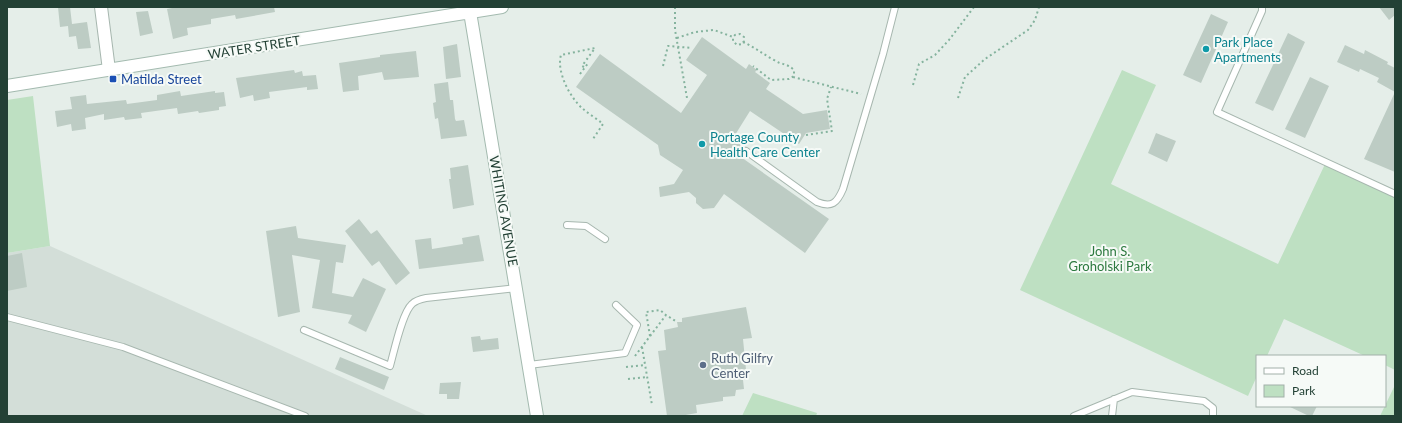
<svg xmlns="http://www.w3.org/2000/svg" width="1402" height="423" viewBox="0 0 1402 423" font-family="Lato,sans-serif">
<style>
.built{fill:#d3ded8}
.green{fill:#bee0c2}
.building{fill:#bdccc4}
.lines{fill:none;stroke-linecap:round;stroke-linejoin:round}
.lane-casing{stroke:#a7b7af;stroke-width:8}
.street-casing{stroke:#a7b7af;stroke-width:14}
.secondary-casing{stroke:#a3baaf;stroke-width:14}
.path{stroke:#85b39e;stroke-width:2;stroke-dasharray:2 3;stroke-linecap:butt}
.lane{stroke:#fff;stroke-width:6}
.street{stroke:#fff;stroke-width:12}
.secondary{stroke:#fff;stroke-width:12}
.culture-dot{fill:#0f9aa8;stroke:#f6faf7;stroke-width:1.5}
.transit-dot{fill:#1a4fb4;stroke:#f6faf7;stroke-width:1.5}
.service-dot{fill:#5c6f8a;stroke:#f6faf7;stroke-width:1.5}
.labels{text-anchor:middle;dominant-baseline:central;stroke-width:4;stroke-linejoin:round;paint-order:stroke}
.culture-label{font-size:13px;fill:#0d838f;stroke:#f6faf7;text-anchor:start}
.street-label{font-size:13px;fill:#234135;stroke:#f6faf7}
.transit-label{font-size:13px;fill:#164399;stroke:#f6faf7;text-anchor:start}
.park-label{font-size:13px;fill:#2c793f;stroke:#f6faf7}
.service-label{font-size:13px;fill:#4e5e75;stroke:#f6faf7;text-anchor:start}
</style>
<rect width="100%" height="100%" fill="#e5eee9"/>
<path class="built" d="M50 246 428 416H7V253Z"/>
<path class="green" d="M1122 70 1156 85 1111 184 1278 264 1326 162 1395 194V370L1385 365V356H1365L1284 319 1267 356H1257V376L1248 396 1020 290Z
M33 96 50 246 7 253V100Z
M1395 385V416H1380Z
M753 393 817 413 816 416H742Z"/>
<path class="building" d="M58 7H70L72 24 87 22 91 48 78 49 76 36 69 37 68 26 60 27Z
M177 7H274L275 12 236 19 235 15 211 19V24L187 28 188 35 173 39 167 9Z
M1379 7H1395V15L1389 20Z
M148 11 153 33 140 36 136 12Z
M1211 14 1228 22 1201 83 1183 75Z
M1288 33 1305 42 1273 111 1255 103Z
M702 37 746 69 749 64 757 70 755 72 770 83 766 89 803 114 827 110 830 129 806 133 799 144 750 111 735 135 747 143 738 155 829 219 805 253 724 194 714 208 703 209 696 203V198L689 192 660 197 659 187 674 184 683 170 660 155 658 145 576 87 600 54 681 113 707 75 686 60Z
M457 44 461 77 446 79 443 47Z
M1345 45 1364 54 1365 50 1388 62 1387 64 1395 68V172L1364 159 1395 92 1377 82 1379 78 1360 69 1359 72 1337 62Z
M416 51 419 77 384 80 382 72 358 76 359 90 343 92 339 63 380 57V55Z
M294 70 295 73 302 71 303 76 316 75 318 89 307 90V87L269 92 270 98 254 101 253 95 240 98 236 78Z
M1310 77 1329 86 1305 138 1285 129Z
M448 82 450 100H453L455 119 456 121 464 120 467 136 441 139 438 118 435 119 433 103 436 102 434 84Z
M180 91 181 96 215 91V93L224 92 226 106 219 107V110L199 113 198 111 178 114 177 108 141 113 142 118 125 120 124 117 104 120V114L85 118 86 129 72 131 71 124 57 127 55 111 72 109 70 97 86 95 87 104 126 100 127 104 157 100V95Z
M1156 133 1176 141 1167 162 1148 153Z
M468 165 474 205 453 209 449 179H451L450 168Z
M359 219 371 234 377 230 410 273 396 285 379 261 372 266 345 231Z
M296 226 298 238 346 245 343 263 336 262 332 293 353 297 363 278 386 289 366 332 348 323 352 315 312 308 320 260 292 255 300 312 278 317 266 231Z
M479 235 484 261 419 269 415 240 431 238 432 249 463 244 462 238Z
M22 253 27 287 7 291V256Z
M746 307 752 338 743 339 747 380H743L744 389 736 390 735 396 723 397V401L696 405 697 413 680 416H667L658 351 666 350 664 330 678 327 677 322H682V318Z
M480 336 481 340 498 338 499 349 473 352 471 337Z
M340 357 389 377 384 390 335 369Z
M461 382 459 399H447V394H439L440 383Z
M1288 406H1317L1312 416H1309Z"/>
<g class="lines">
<g class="lane-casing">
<path id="lane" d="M1262 7V11L1217 112 1395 194
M746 151 817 202C832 208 837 203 843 189L883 54 895 7
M567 225 586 226 605 239
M7 317 123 347 305 416
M304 330 390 366C394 352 402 313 412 304 416 300 421 299 426 298L517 288
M529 365 625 353 637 325 616 305
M1074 416 1132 392 1204 401 1213 408V416
M1112 416 1114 399"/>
</g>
<g class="street-casing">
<path id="street" d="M101 7 109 70"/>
</g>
<g class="secondary-casing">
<path id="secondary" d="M470 12 537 416
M7 86 502 7"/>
</g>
<path class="path" d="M675 7V30L687 98
M677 38 695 32 714 30 733 37V41L737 45 742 44 744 41V37L740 34 735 35 733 37
M743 42C754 47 763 54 774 60 781 65 787 63 794 70V76L789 79 771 80 753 66
M663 66 668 46 692 48
M584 67 582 66 595 48 561 55C556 71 570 98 583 109 589 114 597 119 603 124L593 139
M580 74 589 62
M793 77 861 94
M913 85 919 64 935 55 949 40 974 7
M958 98 965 77 985 59 1028 30 1035 20 1039 7
M806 135 832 131 827 99 831 87
M650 336 646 312 660 310 666 315
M642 347 652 405
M635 356 666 315 677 322
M626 367 645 365
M628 379 647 377"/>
<use href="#lane" class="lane"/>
<use href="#street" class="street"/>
<use href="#secondary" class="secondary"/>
</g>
<g class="culture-dot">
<circle cx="1206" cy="49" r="4"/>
<circle cx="702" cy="144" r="4"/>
</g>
<rect class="transit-dot" x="109" y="75" width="8" height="8" rx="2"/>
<circle class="service-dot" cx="703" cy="365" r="4"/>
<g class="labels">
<g class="culture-label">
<text x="1214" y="42">Park Place<tspan x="1214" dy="15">Apartments</tspan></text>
<text x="710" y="137">Portage County<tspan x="710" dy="15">Health Care Center</tspan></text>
</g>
<g class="street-label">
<text transform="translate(254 47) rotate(-9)">WATER STREET</text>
<text transform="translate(504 211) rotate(80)">WHITING AVENUE</text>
</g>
<g class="transit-label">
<text x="121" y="79">Matilda Street</text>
</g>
<g class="park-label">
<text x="1110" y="251">John S.<tspan x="1110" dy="15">Groholski Park</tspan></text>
</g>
<g class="service-label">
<text x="711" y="358">Ruth Gilfry<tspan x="711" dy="15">Center</tspan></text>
</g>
</g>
<rect width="1402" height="423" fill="none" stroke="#234135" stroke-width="16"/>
<rect x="1256" y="355" width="130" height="52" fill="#f6faf7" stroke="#a2b0a9"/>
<rect x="1264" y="368" width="20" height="6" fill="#ffffff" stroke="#a2b0a9"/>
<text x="1292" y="375" font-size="12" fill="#234135">Road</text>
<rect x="1264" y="385" width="20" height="12" fill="#bee0c2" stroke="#a2b0a9"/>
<text x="1292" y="395" font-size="12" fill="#234135">Park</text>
</svg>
